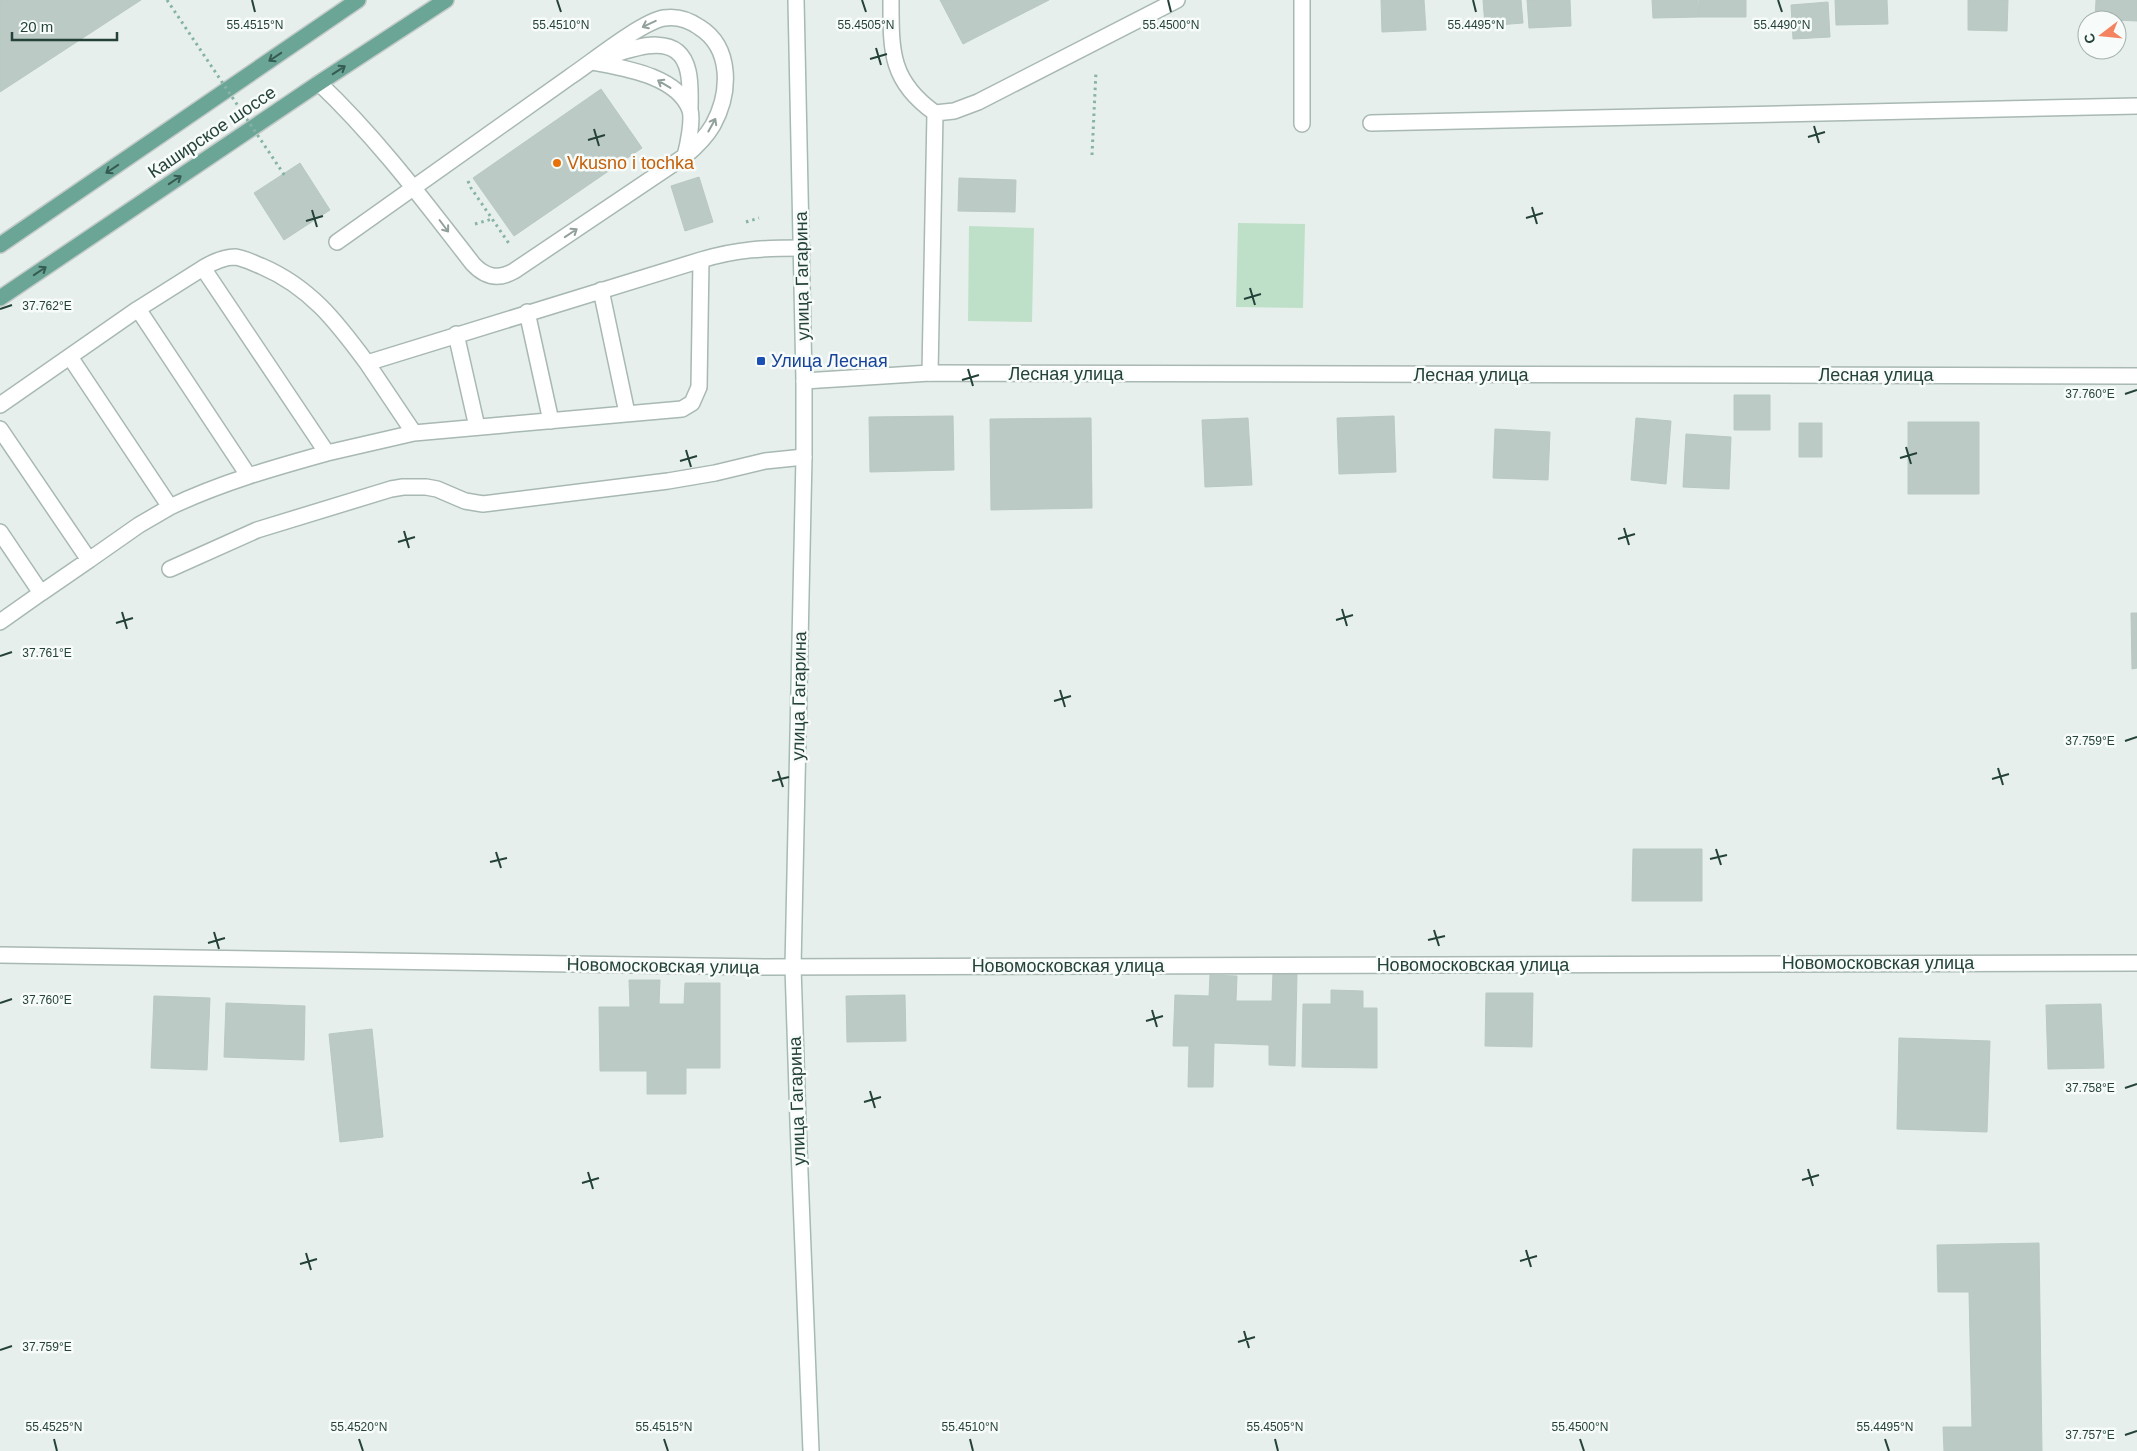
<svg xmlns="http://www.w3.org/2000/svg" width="2137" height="1451" viewBox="0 0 2137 1451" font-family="Arial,sans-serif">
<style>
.green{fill:#bfe0c8}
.building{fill:#bbcac4;stroke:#b8c9c2}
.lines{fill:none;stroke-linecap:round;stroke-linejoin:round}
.lane-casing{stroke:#a8b8b2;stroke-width:18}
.street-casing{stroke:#a8b8b2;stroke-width:18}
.secondary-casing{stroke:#a4bbb3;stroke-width:18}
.primary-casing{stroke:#c2cac8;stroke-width:18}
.path{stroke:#86b3a5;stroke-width:3;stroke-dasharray:2.5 4;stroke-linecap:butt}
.lane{stroke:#fff;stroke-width:15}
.street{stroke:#fff;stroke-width:15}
.secondary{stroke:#fff;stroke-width:15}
.primary{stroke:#6aa596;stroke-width:15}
.path-bridge{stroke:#86b3a5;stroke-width:3;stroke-dasharray:2.5 4;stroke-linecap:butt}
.oneway{stroke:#92a09c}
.oneway2{stroke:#365b51}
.ticks{fill:none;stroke:#24423a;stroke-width:2}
.food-dot{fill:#e8710a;stroke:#f7fbf9;stroke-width:2}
.transit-dot{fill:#1a4fb4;stroke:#f7fbf9;stroke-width:2}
.labels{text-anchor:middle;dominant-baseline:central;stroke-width:5;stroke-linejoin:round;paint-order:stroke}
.street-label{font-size:18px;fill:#24423a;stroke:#f7fbf9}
.food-label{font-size:18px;fill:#c56008;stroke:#f7fbf9;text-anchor:start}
.transit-label{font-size:18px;fill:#164399;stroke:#f7fbf9;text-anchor:start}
.ticks-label{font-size:12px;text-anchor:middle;fill:#24423a;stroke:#f7fbf9;stroke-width:5;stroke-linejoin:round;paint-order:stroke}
</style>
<rect width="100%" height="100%" fill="#e6efeb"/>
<path class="green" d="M1238 223 1305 224 1303 308 1236 307Z
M969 226 1034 228 1032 322 968 321Z"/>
<path class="building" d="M0 0H141L0 92Z
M940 0H1049L963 44Z
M1381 0H1424L1426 30 1382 32Z
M1483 0H1521L1523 23 1485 26Z
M1527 0H1570L1571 26 1529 28Z
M1652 0H1698L1699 17 1653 18Z
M1699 0H1746V17H1699Z
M1835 0H1887L1888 24 1836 25Z
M1968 0H2008L2007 31 1968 30Z
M2096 0H2137V21L2095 19Z
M1828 2 1830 37 1793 39 1791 5Z
M601 89 642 148 514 236 473 178Z
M300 163 330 210 284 240 254 193Z
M699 177 713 222 685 231 671 186Z
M959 178 1016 180 1015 212 958 211Z
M1734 395H1770V430H1734Z
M953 416 954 470 870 472 869 417Z
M1394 416 1396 472 1339 474 1337 418Z
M1091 418 1092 508 991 510 990 419Z
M1248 418 1252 485 1205 487 1202 420Z
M1636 418 1671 421 1666 484 1631 480Z
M1908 422H1979V494H1908Z
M1799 423H1822V457H1799Z
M1495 429 1550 432 1548 480 1493 478Z
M1686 434 1731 437 1729 489 1683 487Z
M2131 613H2137V668L2132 669Z
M1633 849H1702V901H1632Z
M1273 973 1297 974 1295 1066 1269 1065V1045L1214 1043 1213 1087H1188L1189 1046H1173L1175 995 1209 996 1210 975 1237 976 1236 1001H1272Z
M629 980H660L659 1004H684L685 983H720V1068H686V1094H647V1071H600L599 1007H630Z
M1331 990 1363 991V1008H1377V1068L1302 1067 1303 1004H1331Z
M1486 993H1533L1532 1047 1485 1046Z
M905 995 906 1041 847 1042 846 996Z
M154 996 210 998 207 1070 151 1068Z
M226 1003 305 1006 304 1060 224 1057Z
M2101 1004 2104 1068 2048 1069 2046 1005Z
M372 1029 383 1137 340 1142 329 1034Z
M1899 1038 1990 1041 1987 1132 1897 1129Z
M2039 1243 2042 1451H1944L1943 1427H1972L1969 1292H1938L1937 1245Z"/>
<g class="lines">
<g class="lane-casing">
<path id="lane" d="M891 0C891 51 890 81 935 113L930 373
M1302 0V124
M609 56C636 47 679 31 688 71 691 84 690 97 690 110
M592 62C622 68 677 75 690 110 693 120 688 145 685 156
M319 83C377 138 424 201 473 264 485 277 498 280 514 271L685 156C696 147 706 137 713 125 730 94 733 48 699 27 689 20 676 16 664 18 641 22 592 62 571 76 493 132 415 187 337 242
M935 113 954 111 978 102 1177 0
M701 260 699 387 692 403 682 409 414 433 367 363 701 260C737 249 764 248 802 248
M601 290 627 413
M138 309 248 475
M527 312 551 421
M456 334 477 427
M0 405 138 309 203 268C213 262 223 257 235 257 244 258 253 263 261 266 310 287 336 321 367 363
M0 429 89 560 139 525 170 507 70 357
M327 453 414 433
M170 507C220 483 273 468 327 453L203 268
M0 532 41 593 0 622
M41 593 89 560"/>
</g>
<g class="street-casing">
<path id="street" d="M1371 123 2137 106
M804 381 930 373 2137 376
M170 569 257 530 391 489 403 487H426L437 489 465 501 483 504 668 481 715 473 765 461 804 457
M0 955 764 967 2137 963"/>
</g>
<g class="secondary-casing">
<path id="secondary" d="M796 0 804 381V457L793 967 798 1122 811 1451"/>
</g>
<g class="primary-casing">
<path id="primary" d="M0 245 358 0
M0 298 319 83 446 0"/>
</g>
<path class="path" d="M1092 155 1096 71
M468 181 471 188 510 245
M746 222 759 218
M475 224 492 219"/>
<use href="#lane" class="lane"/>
<use href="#street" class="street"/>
<use href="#secondary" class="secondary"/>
<use href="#primary" class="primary"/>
<path class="path-bridge" d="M167 0 285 176"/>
</g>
<defs><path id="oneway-shaft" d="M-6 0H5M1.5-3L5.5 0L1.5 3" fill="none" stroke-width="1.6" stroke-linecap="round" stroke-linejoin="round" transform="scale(1.25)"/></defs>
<g class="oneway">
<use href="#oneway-shaft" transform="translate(649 24) rotate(155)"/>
<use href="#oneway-shaft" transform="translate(664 84) rotate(-149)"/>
<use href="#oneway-shaft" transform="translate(712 125) rotate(-61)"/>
<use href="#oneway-shaft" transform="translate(444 226) rotate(53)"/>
<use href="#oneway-shaft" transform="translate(571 233) rotate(-34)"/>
</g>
<g class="oneway2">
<use href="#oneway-shaft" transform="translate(275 57) rotate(146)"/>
<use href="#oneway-shaft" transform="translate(339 70) rotate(-33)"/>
<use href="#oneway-shaft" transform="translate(112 169) rotate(146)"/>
<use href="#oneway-shaft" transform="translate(175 180) rotate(-34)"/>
<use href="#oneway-shaft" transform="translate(40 271) rotate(-34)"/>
</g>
<path class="ticks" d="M252 0 255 12M557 0 561 12M862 0 866 12M1168 0 1171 12M1473 0 1476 12M1778 0 1782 12M876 48 881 65M870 59 887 54M1814 126 1819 143M594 129 599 146M1808 137 1825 132M588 140 605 135M1532 207 1537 224M312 210 317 227M1526 218 1543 213M306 221 323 216M1250 288 1255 305M1244 299 1261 294M0 309 12 305M968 369 973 386M962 380 979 375M2125 394 2137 390M1906 447 1911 464M686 450 691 467M1900 458 1917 453M680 461 697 456M1624 528 1629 545M404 531 409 548M1618 539 1635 534M398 542 415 537M1342 609 1347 626M122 612 127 629M1336 620 1353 615M116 623 133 618M0 656 12 652M1060 690 1065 707M1054 701 1071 696M2125 741 2137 737M1998 768 2003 785M778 771 783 787M1992 779 2009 774M772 781 789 777M1716 849 1721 865M496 852 501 868M1710 859 1727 855M490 862 507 858M1434 930 1439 946M214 932 219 949M1428 940 1445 936M208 943 225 938M0 1003 12 999M1152 1010 1157 1027M1146 1021 1163 1016M2125 1088 2137 1084M870 1091 875 1108M864 1102 881 1097M1808 1169 1813 1186M588 1172 593 1189M1802 1180 1819 1175M582 1183 599 1178M1526 1250 1531 1267M306 1253 311 1270M1520 1261 1537 1256M300 1264 317 1259M1244 1331 1249 1348M1238 1342 1255 1337M0 1350 12 1346M2125 1435 2137 1431M54 1439 57 1451M359 1439 363 1451M664 1439 668 1451M970 1439 973 1451M1275 1439 1278 1451M1580 1439 1584 1451M1885 1439 1889 1451"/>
<circle class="food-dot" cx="557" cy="163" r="5"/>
<rect class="transit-dot" x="756" y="356" width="10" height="10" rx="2.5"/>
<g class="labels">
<g class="street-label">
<text transform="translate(212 132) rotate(-34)">Каширское шоссе</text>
<text transform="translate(802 276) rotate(-91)">улица Гагарина</text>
<text x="1066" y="374">Лесная улица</text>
<text x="1471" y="375">Лесная улица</text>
<text x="1876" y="375">Лесная улица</text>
<text transform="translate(799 696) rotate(-89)">улица Гагарина</text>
<text x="1878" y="963">Новомосковская улица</text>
<text x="1473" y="965">Новомосковская улица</text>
<text transform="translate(663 966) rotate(1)">Новомосковская улица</text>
<text x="1068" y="966">Новомосковская улица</text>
<text transform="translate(797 1101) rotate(-92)">улица Гагарина</text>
</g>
<g class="food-label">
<text x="567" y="163">Vkusno i tochka</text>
</g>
<g class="transit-label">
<text x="771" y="361">Улица Лесная</text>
</g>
</g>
<g class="ticks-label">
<text x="255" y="29">55.4515°N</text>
<text x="561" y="29">55.4510°N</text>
<text x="866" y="29">55.4505°N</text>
<text x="1171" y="29">55.4500°N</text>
<text x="1476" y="29">55.4495°N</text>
<text x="1782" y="29">55.4490°N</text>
<text x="47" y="310">37.762°E</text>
<text x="2090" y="398">37.760°E</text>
<text x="47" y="657">37.761°E</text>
<text x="2090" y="745">37.759°E</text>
<text x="47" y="1004">37.760°E</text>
<text x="2090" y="1092">37.758°E</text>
<text x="47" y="1351">37.759°E</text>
<text x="54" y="1431">55.4525°N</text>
<text x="359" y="1431">55.4520°N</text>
<text x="664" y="1431">55.4515°N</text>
<text x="970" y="1431">55.4510°N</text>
<text x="1275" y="1431">55.4505°N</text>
<text x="1580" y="1431">55.4500°N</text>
<text x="1885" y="1431">55.4495°N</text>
<text x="2090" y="1439">37.757°E</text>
</g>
<g transform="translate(2102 35) rotate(254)"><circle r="24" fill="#f7fbf9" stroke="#a3b1ad"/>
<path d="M0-4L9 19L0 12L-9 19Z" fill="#f4845f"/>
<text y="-8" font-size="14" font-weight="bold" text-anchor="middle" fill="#24423a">С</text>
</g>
<path d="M12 32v8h105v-8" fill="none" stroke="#24423a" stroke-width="2.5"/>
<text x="20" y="32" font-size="15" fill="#24423a" stroke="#f7fbf9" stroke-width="4" paint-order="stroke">20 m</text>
</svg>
